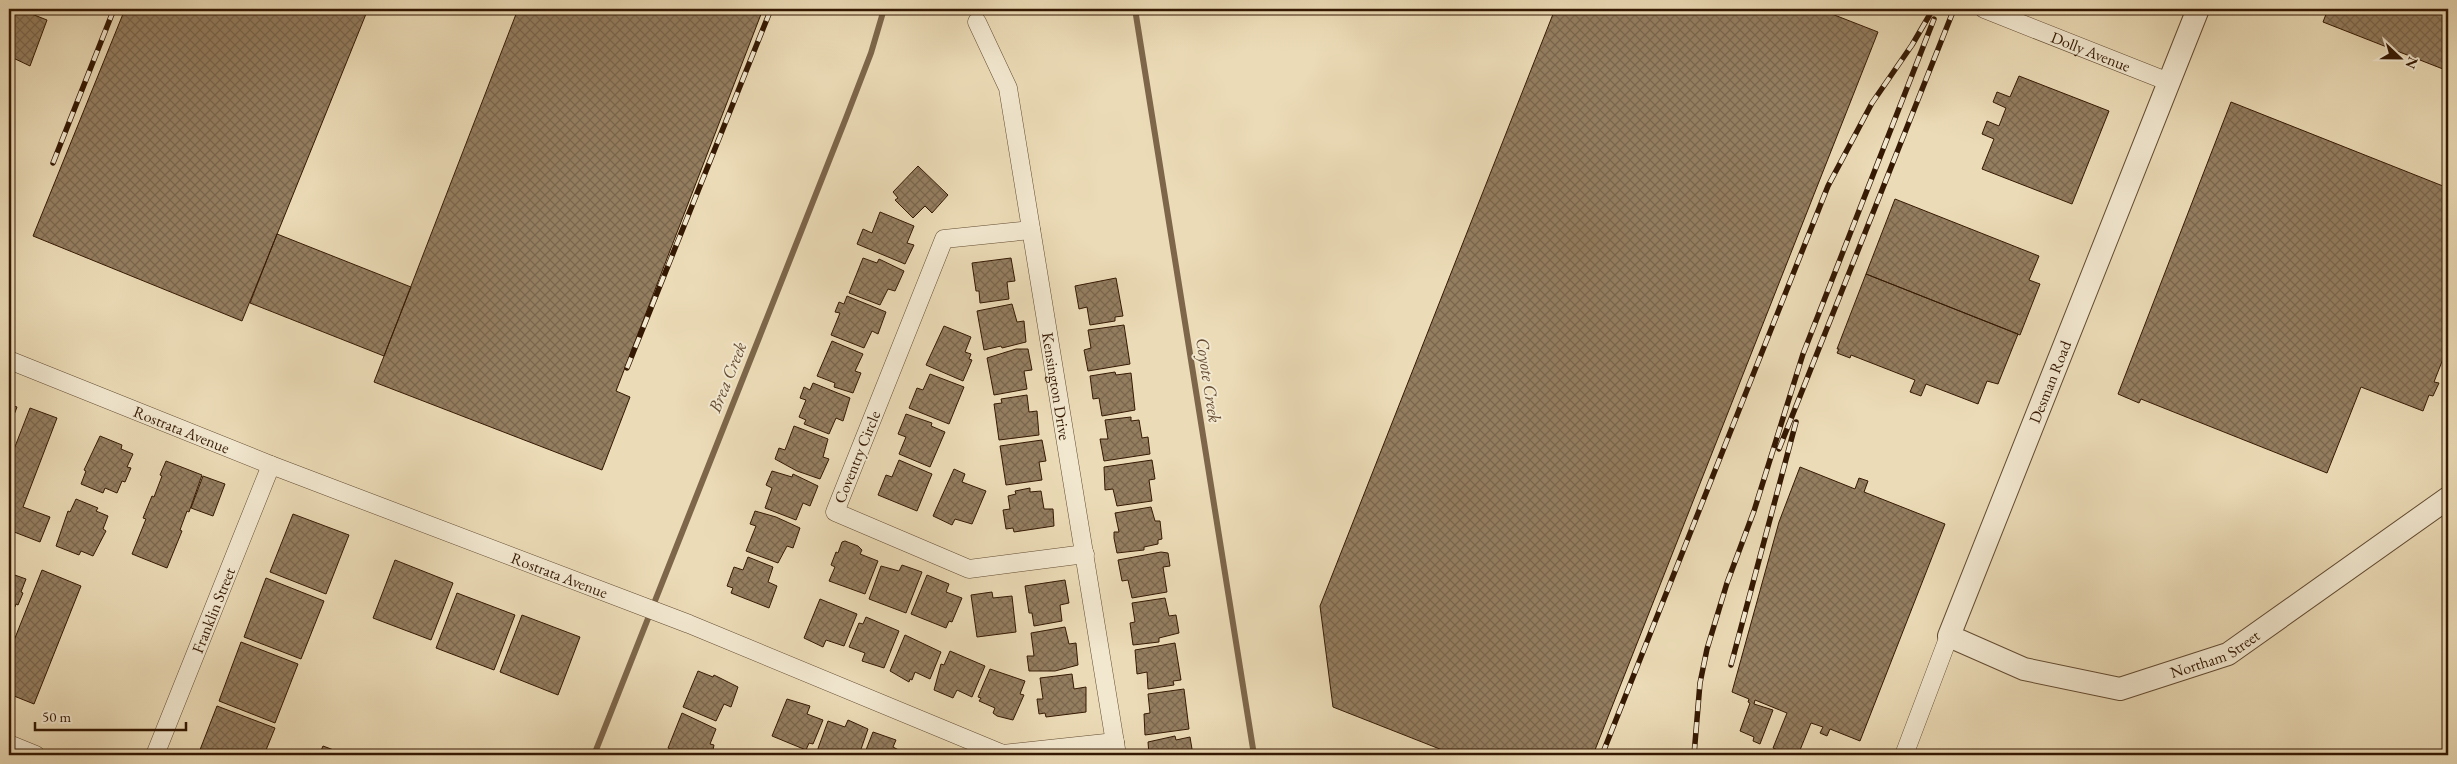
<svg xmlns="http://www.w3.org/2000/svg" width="2457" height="764" viewBox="0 0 2457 764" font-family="'EB Garamond',serif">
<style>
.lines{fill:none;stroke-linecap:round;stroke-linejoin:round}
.stream{stroke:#7d664a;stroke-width:6}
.building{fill:url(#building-cross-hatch);stroke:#351903}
.minor-casing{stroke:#624a30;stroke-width:19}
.tertiary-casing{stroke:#624a30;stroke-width:24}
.minor{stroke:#f2e8d0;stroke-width:18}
.tertiary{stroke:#f2e8d0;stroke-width:22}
.rail-casing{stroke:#351903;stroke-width:5.5}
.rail{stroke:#f2e8d0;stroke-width:4;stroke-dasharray:11;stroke-linecap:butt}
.labels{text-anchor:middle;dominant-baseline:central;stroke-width:4;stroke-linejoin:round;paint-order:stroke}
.street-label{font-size:16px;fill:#351903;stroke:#f2e8d0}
.water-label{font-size:18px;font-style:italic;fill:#654c32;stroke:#f2e8d0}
</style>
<defs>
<pattern id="building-cross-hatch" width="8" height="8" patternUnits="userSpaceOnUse" patternTransform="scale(1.25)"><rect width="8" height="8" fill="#947e60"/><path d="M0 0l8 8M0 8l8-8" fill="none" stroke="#7a664d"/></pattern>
</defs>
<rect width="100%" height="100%" fill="#ebdbb6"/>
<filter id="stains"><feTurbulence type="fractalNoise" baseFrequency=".004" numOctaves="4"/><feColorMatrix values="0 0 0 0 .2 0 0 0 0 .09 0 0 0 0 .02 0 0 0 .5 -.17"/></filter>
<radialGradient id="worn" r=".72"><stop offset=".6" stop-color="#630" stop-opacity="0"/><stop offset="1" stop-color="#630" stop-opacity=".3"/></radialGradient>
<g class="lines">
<path class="stream" d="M1135 9 1254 755
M594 755 846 118 871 53 884 9"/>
</g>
<path class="building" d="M9 9H19L47 20 30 66 9 56Z
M125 9H368L242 321 33 236Z
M518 9H763L616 391 630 397 602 470 374 382Z
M1555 9H1819L1878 32 1593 755H1455L1333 707 1320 606Z
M2328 9H2448V71L2323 22Z
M2019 76 2109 111 2072 204 1982 169 1994 139 1982 134 1987 121 1999 126 2006 108 1993 102 1997 92 2010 97Z
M2231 102 2448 188V346L2434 382 2439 383 2433 396 2429 395 2423 411 2361 387 2327 473 2141 399 2139 403 2118 394Z
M918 166 948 195 932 213 925 206 913 218 895 200 898 198 893 192Z
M1895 199 2039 256 2029 280 2040 284 2020 335 1866 274Z
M880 212 914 226 907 243 914 245 905 264 857 244 863 229 872 233Z
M277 234 411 287 384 356 250 303Z
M863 258 877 263 879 259 904 271 895 291 888 289 880 305 849 293Z
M1011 258 1015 281 1007 282 1009 299 980 303 979 291H976L972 263Z
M1866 274 2018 334 1998 384 1987 381 1978 404 1926 384 1921 396 1910 392 1915 380 1851 355 1850 358 1837 353 1839 349H1837Z
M1116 278 1123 316 1115 317V321L1090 325 1087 307 1079 309 1075 286Z
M847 296 886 312 878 334 872 331 864 348 831 335 840 313 835 312 839 302 844 304Z
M1012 304 1017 322 1024 321 1026 342 1002 348 1001 346 984 350 977 311Z
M1124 325 1130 364 1088 371 1084 350 1091 348 1088 330Z
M944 326 971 337 965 352 971 354 969 359 972 360 963 381 926 365Z
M832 341 863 354 855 371 861 373 853 393 834 387 835 383 817 376Z
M1016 349H1028L1032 370 1024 371 1027 389 994 395 987 358Z
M1115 372 1116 375 1131 373 1135 410 1102 416 1099 398 1093 399 1090 376Z
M930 374 964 387 949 424 909 408 917 388 923 390Z
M813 383 850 398 843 421 836 418 829 434 804 424 806 420 799 417 806 400 800 398 804 387 810 390Z
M1027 395 1029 412 1037 411 1039 435 999 440 994 404 1002 403 1001 399Z
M9 404 17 407 9 428Z
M30 408 57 418 23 507 50 517 40 542 9 530V462Z
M906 414 932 423 931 426 945 432 930 467 899 454 906 437 898 434Z
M1131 417V421L1139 420 1142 438 1148 437 1150 454 1104 461 1100 439H1108L1105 420Z
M794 426 828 439 823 457 829 459 820 479 797 471 775 459 779 448 785 450Z
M100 436 122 445 121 449 133 454 127 467 131 468 125 482 122 481 117 493 105 488 103 493 81 484 86 471 84 470Z
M1042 440 1046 461 1039 462 1042 480 1006 485 1000 446Z
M899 460 932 474 917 511 878 495 886 475 892 477Z
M1152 460 1155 479 1149 480 1152 501 1117 506 1113 489 1105 490 1104 467Z
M166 461 202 475 189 512 187 511 180 530 182 531 167 568 132 554 146 519 143 518 152 496 154 497 162 476 160 475Z
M1800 467 1855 489 1859 478 1868 481 1864 492 1945 524 1860 741 1830 729 1827 736 1820 733 1823 727 1811 723 1798 755H1790L1773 748 1787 713 1755 700 1754 704 1773 710 1760 744 1753 741 1754 737 1740 731 1750 703 1748 702 1749 699 1732 692 1779 522Z
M954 469 965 474 962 482 986 491 972 524 955 519 952 525 933 516Z
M772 471 792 477 793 474 818 486 810 506 803 503 796 520 765 508 772 488 766 485Z
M203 476 225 484 213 516 191 508Z
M1030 488V492L1041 491 1044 509H1053L1054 526 1014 532 1013 528 1006 529 1003 510 1010 509 1008 496 1016 494 1015 491Z
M76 499 98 508 96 511 108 516 103 529 106 531 93 556 81 551 79 555 56 546 68 511 70 512Z
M1151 507 1155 521H1160L1162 539 1158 540V544L1144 547V550L1117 553 1114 538V532H1119L1115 513Z
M755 511 776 517 800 528 793 548 787 546 778 563 746 551 756 526 750 524Z
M293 514 349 535 326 594 270 572Z
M845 541 858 546 862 550 860 554 878 561 865 594 829 581 835 567 831 565 836 552 838 553 842 542Z
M1161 552 1168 553 1170 566 1163 567 1167 592 1132 598 1128 580 1122 581 1118 560Z
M748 557 773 567 768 582 777 586 769 608 731 593 733 588 727 586 734 567 743 570Z
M395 560 453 583 431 640 373 618Z
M902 565 922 572 906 613 869 599 881 566 899 571Z
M42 570 81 586 34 704 9 694V653Z
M9 573 26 579 21 592 23 593 18 605 16 604 15 607 9 605Z
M927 575 949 584 946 592 962 598 952 622 949 621 946 628 911 614Z
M266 578 324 601 301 659 244 637Z
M1065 580 1069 603 1060 605 1062 621 1034 626 1032 613H1029L1025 586Z
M992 592 993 598 1012 596 1016 632 977 637 971 595Z
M457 593 515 615 494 670 436 648Z
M1165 598 1169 616 1176 615 1179 633 1159 638V642L1133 645 1130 623 1135 622 1132 603Z
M820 599 857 614 844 646 826 640 823 647 804 638Z
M522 615 580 637 558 695 500 672Z
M866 617 899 631 884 668 862 661 865 653 849 647 859 623 863 624Z
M1065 627 1069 644 1076 643 1078 665 1055 671H1029L1027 656H1034L1031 633Z
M905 635 941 652 930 679 915 672 912 680 910 679 909 682 890 671Z
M241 642 298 664 275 723 219 701Z
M1175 643 1181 680 1173 681 1174 685 1148 689 1147 672 1137 674 1135 650Z
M950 651 985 666 972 697 957 690 953 698 934 690 941 664 944 665Z
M990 669 1025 681 1020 694 1024 695 1013 720 997 716 993 713 995 708 979 701 981 698 978 697Z
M698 671 713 677 714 675 738 687 731 707 724 704 716 721 683 707Z
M1072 674 1074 689 1086 687V712L1046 717 1045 713 1039 714 1037 699H1043L1040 678Z
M1184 689 1189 729 1145 735 1144 714 1150 713 1148 694Z
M787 699 810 706 807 714 823 720 813 744 809 743 806 750 772 736Z
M217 706 275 728 264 755H198Z
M682 713 716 729 710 744 714 745 712 755H682L668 748Z
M848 720 868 729 859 755 816 754 828 721 845 727Z
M873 732 896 740 893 747 908 755H864Z
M1175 736 1176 740 1190 737 1193 755H1149L1148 742Z
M323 746 347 755H319Z"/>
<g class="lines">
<g class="minor-casing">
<g id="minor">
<path id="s1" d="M1984 9 2169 82"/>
<path id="s2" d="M977 22 1008 88 1117 755"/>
<path d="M1031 230 944 239 835 512 969 569 1085 554"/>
<path id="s3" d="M9 360 271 465 689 624 1003 754 1115 742"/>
<path d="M9 744 36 755"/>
<path id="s4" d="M155 755 271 465"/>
<path d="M1904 755 1949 636"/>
</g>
</g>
<g class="tertiary-casing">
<g id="tertiary">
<path id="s5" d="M2198 9 1949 636 2024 669 2120 689 2228 654 2448 498"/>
</g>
</g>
<use href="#minor" class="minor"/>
<use href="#tertiary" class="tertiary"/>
<g class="rail-casing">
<path id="rail" d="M53 163 114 9
M627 368 771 9
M1779 449 1954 9
M1731 665 1796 422
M1602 755 1828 186 1872 103 1912 45 1933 9
M1694 755 1700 683 1707 649 1727 583 1754 511 1803 354 1934 19"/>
</g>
<use href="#rail" class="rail"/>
</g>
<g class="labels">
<g class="street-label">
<text stroke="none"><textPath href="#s1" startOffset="115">Dolly Avenue</textPath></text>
<text transform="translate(2050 382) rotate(-68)">Desman Road</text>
<text stroke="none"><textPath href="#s2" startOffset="375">Kensington Drive</textPath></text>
<text stroke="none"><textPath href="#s3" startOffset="186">Rostrata Avenue</textPath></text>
<text transform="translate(857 457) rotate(-68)">Coventry Circle</text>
<text stroke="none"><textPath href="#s3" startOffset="591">Rostrata Avenue</textPath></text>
<text stroke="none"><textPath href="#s4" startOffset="156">Franklin Street</textPath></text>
<text stroke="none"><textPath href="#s5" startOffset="956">Northam Street</textPath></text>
</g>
<g class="water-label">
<text transform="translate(727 377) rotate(-68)">Brea Creek</text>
<text transform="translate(1209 380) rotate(81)">Coyote Creek</text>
</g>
</g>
<rect width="2457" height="764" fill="none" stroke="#ebdbb6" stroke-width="30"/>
<rect x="10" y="10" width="2437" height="744" fill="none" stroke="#351903" stroke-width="2.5"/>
<rect x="15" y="15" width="2427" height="734" fill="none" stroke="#351903"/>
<g transform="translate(2400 58) rotate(112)" stroke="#f2e8d0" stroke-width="4" paint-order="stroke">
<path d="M0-4L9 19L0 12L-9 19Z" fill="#351903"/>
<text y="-8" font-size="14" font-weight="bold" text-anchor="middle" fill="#351903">N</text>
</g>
<path d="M35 722v8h151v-8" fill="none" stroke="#351903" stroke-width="2.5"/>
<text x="42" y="722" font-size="15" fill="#351903" stroke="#f2e8d0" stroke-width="4" paint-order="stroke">50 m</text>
<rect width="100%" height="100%" filter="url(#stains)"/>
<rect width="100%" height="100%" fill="url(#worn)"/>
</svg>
